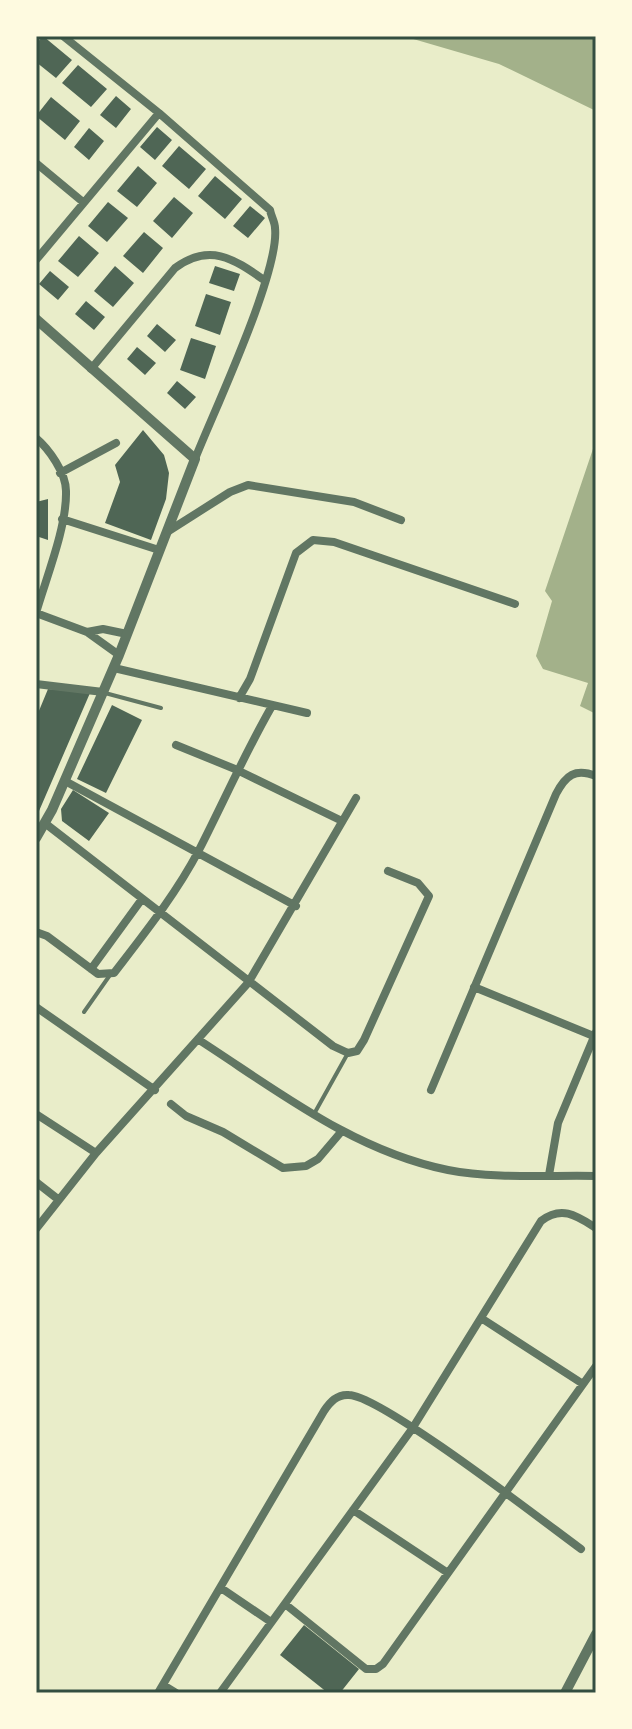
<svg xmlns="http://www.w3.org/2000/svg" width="632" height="1729" viewBox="0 0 632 1729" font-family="'DM Sans',sans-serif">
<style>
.water{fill:#a3b18a}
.building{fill:#4f6655}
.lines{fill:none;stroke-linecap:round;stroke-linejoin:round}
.service{stroke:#617663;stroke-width:4}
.minor{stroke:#617663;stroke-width:8}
.tertiary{stroke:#617663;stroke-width:10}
.neatline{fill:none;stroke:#344e41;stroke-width:3}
</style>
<rect width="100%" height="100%" fill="#e9edc9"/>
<path class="water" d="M403 36H596V111L499 64Z
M596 440V714L580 706 588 683 543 669 536 656 552 601 545 591Z"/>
<path class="building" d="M43 36 72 60 56 78 36 62V44Z
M78 65 107 89 91 107 62 83Z
M116 96 131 109 116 128 100 115Z
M51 97 80 121 65 140 36 116Z
M157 127 172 140 155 160 140 147Z
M89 128 104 141 89 160 74 147Z
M179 146 206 169 189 189 162 166Z
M138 166 157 183 137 207 117 191Z
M215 176 242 199 225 219 198 196Z
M174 197 193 213 172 238 153 221Z
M108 202 128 218 107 242 88 226Z
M250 206 265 218 248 238 233 226Z
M144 232 163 248 143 273 123 256Z
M79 236 99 253 78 277 58 261Z
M115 266 134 283 113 307 94 291Z
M215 266 240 274 234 291 209 283Z
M50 271 69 287 58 300 39 284Z
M206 294 231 302 220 335 195 326Z
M86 301 105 317 94 330 75 314Z
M157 324 176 340 165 352 147 336Z
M191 338 216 346 205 379 180 370Z
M137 347 156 363 145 375 127 359Z
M177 381 196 397 185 409 167 393Z
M143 430 164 455 169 473 166 499 151 540 105 523 120 482 115 465Z
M48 499V540L36 536V502Z
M48 689 90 693 36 818V718Z
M112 705 142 720 106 793 77 779Z
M73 790 109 813 89 841 62 821 61 809Z
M304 1625 359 1669 340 1693H328L280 1655Z"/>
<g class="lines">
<path class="service" d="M105 693 161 708
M84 1012 110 975
M314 1114 348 1053"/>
<path class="minor" d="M63 36 159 113 270 210C271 216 275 222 275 228 280 272 213 413 195 459
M36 163 83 202
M36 260 159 113
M91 369 175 268C209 243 233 258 264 280
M36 438C49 449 66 473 66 491 67 527 46 578 36 613
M60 473 116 443
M62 519 159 550
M167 532 230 492 248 485 354 502 401 520
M36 613 87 632 119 655
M87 632 103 629 127 634
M114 668 307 713
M36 684 103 692
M239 698 250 679 296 553 313 540 334 542 515 604
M176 745 235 769 342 821
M65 781 296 906
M46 824 333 1046 348 1053 357 1051 364 1040 429 896 418 883 388 871
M36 932 47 936 98 974 114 973C144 934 176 894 199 850 224 801 245 753 272 706
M91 969 142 899
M474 987 596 1037
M36 1007 155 1090
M199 1040C278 1091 354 1151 448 1170 493 1179 550 1175 596 1176
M431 1090 556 794C566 775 575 768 596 776
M171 1104 186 1116 223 1132 283 1168 306 1166 318 1159 341 1132
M36 1114 96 1153
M549 1175 558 1123 596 1032
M36 1182 59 1200
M36 1229 96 1153 248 983 356 798
M481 1318 583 1384
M353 1510 448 1573
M221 1588 271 1622
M285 1604 366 1669H376L383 1664 596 1366
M163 1685 176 1693
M158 1693 324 1411C330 1402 337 1394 349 1395 382 1396 544 1522 581 1549
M220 1693 412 1429 541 1221C562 1205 577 1216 596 1228"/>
<path class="tertiary" d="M36 319 195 459 119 655 52 810 36 838
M565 1693 596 1634"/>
</g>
<rect width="632" height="1729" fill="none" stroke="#fefae0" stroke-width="76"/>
<rect x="38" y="38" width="556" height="1653" class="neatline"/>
</svg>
